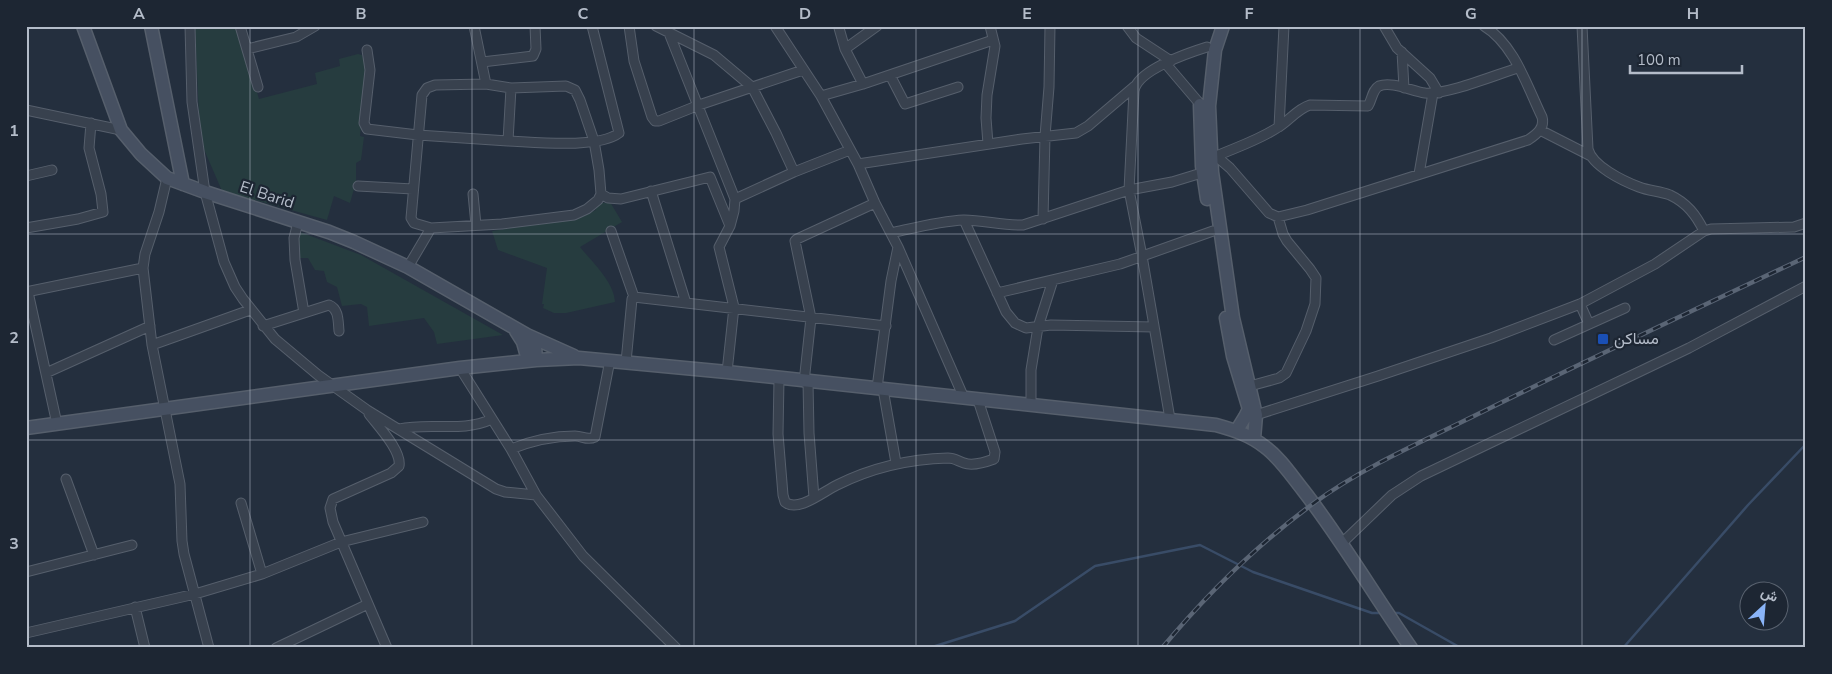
<svg xmlns="http://www.w3.org/2000/svg" width="1832" height="674" viewBox="0 0 1832 674" font-family="'Nunito Sans',Vazirmatn,sans-serif">
<style>
.green{fill:#263c3f}
.lines{fill:none;stroke-linecap:round;stroke-linejoin:round}
.stream{stroke:#394c67;stroke-width:2.5}
.street-casing{stroke:#565f6c;stroke-width:11}
.secondary-casing{stroke:#565f6c;stroke-width:15}
.street{stroke:#38414e;stroke-width:9}
.secondary{stroke:#465061;stroke-width:12}
.rail-casing{stroke:#5a6575;stroke-width:4.5}
.rail{stroke:#1d2633;stroke-width:2.5;stroke-dasharray:8;stroke-linecap:butt}
.grid{fill:none;stroke:#b4bcc9;stroke-width:1;stroke-opacity:0.55}
.transit-dot{fill:#1a4fb4;stroke:#1d2633;stroke-width:2}
.labels{text-anchor:middle;dominant-baseline:central;stroke-width:4.5;stroke-linejoin:round;paint-order:stroke}
.street-label{font-size:16px;fill:#b4bcc9;stroke:#1d2633}
.poi-label{font-size:16px;fill:#b4bcc9;stroke:#1d2633;text-anchor:start}
.neatline{fill:none;stroke:#b4bcc9;stroke-width:2}
.grid-label{font-size:16px;text-anchor:middle;font-weight:bold;fill:#b4bcc9}
</style>
<rect width="100%" height="100%" fill="#242f3e"/>
<path class="green" d="M195 26H238L259 99 317 84 315 73 340 66 339 59 358 54 362 55 368 74 364 95 360 136 364 137 361 160 356 163V182L350 203 334 196 327 220 222 191 200 140Z
M610 202 622 222 580 247C593 263 614 282 615 302L566 313H554L543 308 544 304H542L547 268 498 250 492 231 580 217 596 210 595 204Z
M300 232 361 255 503 335 437 344 434 332 424 318 369 326 367 307 361 304 342 306 337 287 327 282 324 271 315 270 308 258H296L297 244Z"/>
<g class="lines">
<path class="stream" d="M1393 613H1399L1461 648
M929 648 1015 621 1095 566 1200 545 1253 572 1372 613H1383
M1623 648 1748 505 1806 444"/>
<g class="street-casing">
<path id="street" d="M190 26 192 102 205 192 224 262 235 287 243 299 275 339 318 375 367 410 496 489 505 492 536 495 583 556 676 648
M240 26 258 87
M474 26 486 84 511 88 508 141C534 142 598 149 619 133L592 26
M629 26 634 61 652 117 655 121H659L699 105 803 70
M656 26 714 55 752 87 776 133 794 172
M775 26 821 96 858 164 875 203 898 247 964 398
M1127 26 1136 38 1171 61
M1384 26 1397 48 1430 78 1439 93
M1582 26 1588 149C1592 166 1623 181 1639 187 1649 191 1660 191 1670 195 1687 203 1696 215 1704 231
M839 28 845 49 863 84
M669 33 735 199 734 211 730 226 719 247 734 307 727 372
M247 49 296 37 315 26
M845 49 877 26
M367 50 370 70 364 123 367 129 418 135 508 141
M1402 52 1404 88
M482 62 533 56 536 49 535 26
M1166 64 1200 104
M890 75 905 104 958 87
M821 96 863 84 993 40
M26 110 121 130
M1279 127 1284 26
M1540 130 1589 155
M988 144 986 118 987 95 995 46 990 26
M1216 156 1230 168 1269 213 1278 217 1307 210 1528 140C1537 134 1545 128 1542 117 1527 86 1514 44 1484 26
M1212 158C1234 148 1257 141 1277 128 1289 121 1297 109 1310 105L1368 106C1372 100 1372 90 1379 86 1392 81 1411 91 1425 93 1447 95 1495 75 1518 68
M858 164 1022 139 1076 133 1088 126 1135 86
M1419 174 1433 93
M26 176 52 170
M167 178 159 212 145 254 143 268 152 345 180 484 182 541 184 554 209 648
M358 186 413 189
M651 191 686 303
M473 194 476 225
M601 194 608 198 621 199 710 177 730 226
M735 199 794 172 850 150
M1043 219 1045 136 1049 87 1050 26
M964 220 1006 312 1015 323 1026 328 1051 325 1154 327
M298 222 294 238 295 260 304 313
M26 228 78 219 103 212 101 194 89 148 91 123
M431 228 414 223 411 218 422 95 427 88 435 85 486 84
M611 231 634 297 632 299 626 362
M891 233C914 228 940 221 964 220 984 220 1003 226 1023 225L1129 190 1172 182 1208 171
M408 267 431 228 502 224 574 215 587 209 598 200 601 194 599 170 594 141 580 100 575 90 566 86 511 88
M26 292 143 268
M28 292 57 424
M997 293 1120 264 1213 231
M634 297 886 326
M1580 304 1589 324
M263 326 329 305C339 309 338 321 339 331
M1554 340 1625 308
M152 345 250 310
M460 368 511 449 536 495
M46 373 150 326
M779 379 778 434 783 495 785 502C798 513 824 491 837 485 871 468 909 459 948 458 954 458 958 461 964 463 972 466 986 462 994 459L995 452 978 400
M804 382 811 318 795 241 797 239 875 203
M808 382 809 433 814 498
M1250 386 1279 378 1286 373 1306 331 1315 304 1316 278 1310 269 1287 241 1283 234 1278 217
M877 388 891 281 898 247
M883 389 896 463
M1031 404V370L1038 327 1053 280
M369 414C378 426 402 451 399 466L391 473 333 499 330 508 333 522 387 648
M1256 415 1378 376 1491 338 1580 304 1655 264 1704 231 1711 229 1794 227 1806 223
M1170 419 1142 256 1129 190 1134 91C1137 70 1188 53 1207 47
M399 429C431 422 462 433 492 419
M511 449C531 441 553 436 575 436 583 436 587 441 595 437L610 360
M66 479 94 555
M241 503 262 574
M1341 544 1392 495 1421 476 1689 348 1806 286
M26 572 132 545
M135 607 145 648
M26 633 195 594 262 574 341 542 423 522
M276 648 368 604"/>
</g>
<g class="secondary-casing">
<path id="secondary" d="M83 26 121 130 141 154 167 178 205 192 329 232 354 242 408 267 527 335 535 346 536 360
M151 26 183 184
M1223 26 1215 50 1209 106 1212 172 1233 318 1256 415 1254 439
M1200 105 1202 166 1207 199
M1226 318 1233 356 1249 409 1245 417 1237 430
M516 331 523 342 528 360
M527 335 574 356
M26 428 460 368 536 360 579 358 727 372 1216 425C1234 430 1250 435 1265 447 1280 458 1291 475 1303 490 1342 540 1374 595 1411 648"/>
</g>
<use href="#street" class="street"/>
<use href="#secondary" class="secondary"/>
<g class="rail-casing">
<path id="rail" d="M1162 648C1207 594 1258 544 1314 503 1365 466 1422 442 1478 414 1587 360 1696 309 1806 257"/>
</g>
<use href="#rail" class="rail"/>
</g>
<path class="grid" d="M250 26V648M472 26V648M694 26V648M916 26V648M1138 26V648M1360 26V648M1582 26V648M26 234H1806M26 440H1806"/>
<rect class="transit-dot" x="1597" y="333" width="12" height="12" rx="2.5"/>
<g class="labels">
<g class="street-label">
<text transform="translate(267 195) rotate(18)">El Barid</text>
</g>
<g class="poi-label">
<text x="1614" y="339">مساكن</text>
</g>
</g>
<rect width="1832" height="674" fill="none" stroke="#1d2633" stroke-width="55"/>
<g transform="translate(1764 606) rotate(26)"><circle r="24" fill="#1d2633" stroke="#59626f"/>
<path d="M0-4L9 19L0 12L-9 19Z" fill="#8ab4f8"/>
<text y="-8" font-size="14" font-weight="bold" text-anchor="middle" fill="#b4bcc9">ش</text>
</g>
<path d="M1630 65v8h112v-8" fill="none" stroke="#b4bcc9" stroke-width="2.5"/>
<text x="1637" y="65" font-size="15" fill="#b4bcc9" stroke="#1d2633" stroke-width="4" paint-order="stroke">100 m</text>
<rect x="28" y="28" width="1776" height="618" class="neatline"/>
<g class="grid-label">
<text x="139" y="19">A</text>
<text x="361" y="19">B</text>
<text x="583" y="19">C</text>
<text x="805" y="19">D</text>
<text x="1027" y="19">E</text>
<text x="1249" y="19">F</text>
<text x="1471" y="19">G</text>
<text x="1693" y="19">H</text>
<text x="14" y="136">1</text>
<text x="14" y="343">2</text>
<text x="14" y="549">3</text>
</g>
</svg>
